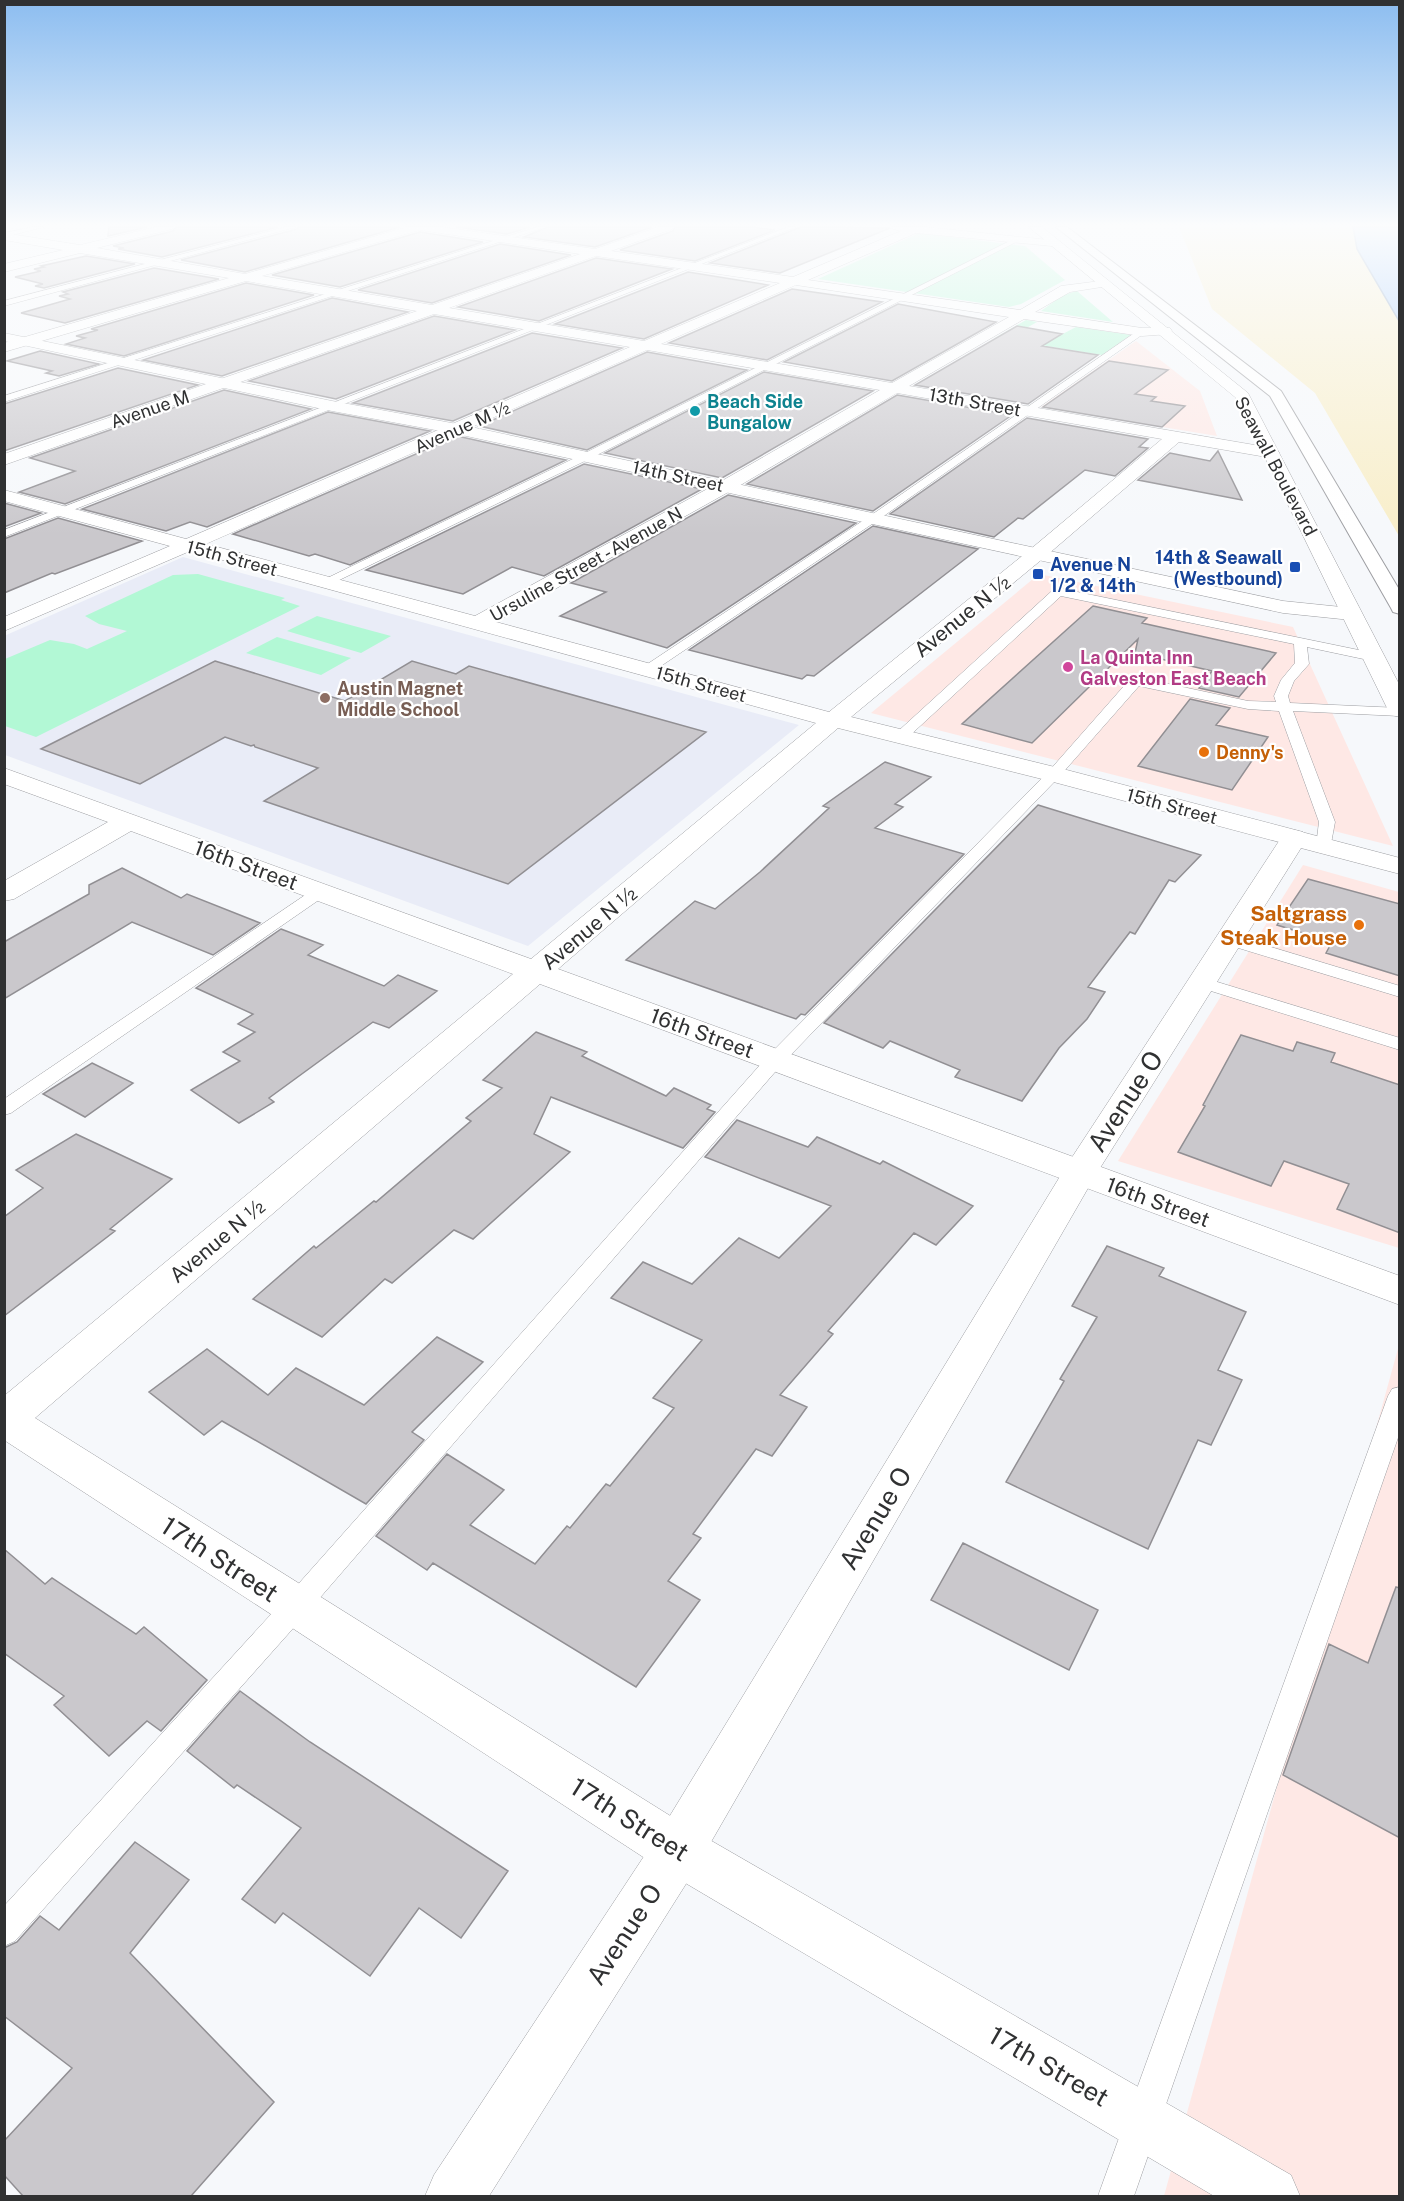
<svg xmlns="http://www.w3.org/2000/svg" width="1404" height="2201" viewBox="0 0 1404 2201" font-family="'Public Sans',sans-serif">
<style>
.commercial{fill:#fee8e5}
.built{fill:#e9ecf7}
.green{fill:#b2f8d5}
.sand{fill:#f8eec9}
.water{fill:#a2cafc;stroke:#809cbf;stroke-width:1.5}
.building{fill:#cac8cc;stroke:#918f93;stroke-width:1.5}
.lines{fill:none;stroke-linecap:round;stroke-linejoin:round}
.service-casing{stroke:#9d9ea2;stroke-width:1}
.pedestrian-casing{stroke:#9d9ea2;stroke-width:2}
.minor-casing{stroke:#9d9ea2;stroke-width:1}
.tertiary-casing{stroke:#9d9ea2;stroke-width:1}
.secondary-casing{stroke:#9d9ea2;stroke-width:1}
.primary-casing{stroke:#9d9ea2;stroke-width:1}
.service{fill:#fff;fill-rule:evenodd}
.pedestrian{fill:#fff;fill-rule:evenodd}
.minor{fill:#fff;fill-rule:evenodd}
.tertiary{fill:#fff;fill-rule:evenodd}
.secondary{fill:#fff;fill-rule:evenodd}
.primary{fill:#fff;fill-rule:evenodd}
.culture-dot{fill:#0f9aa8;stroke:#fff;stroke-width:2}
.transit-dot{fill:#1a4fb4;stroke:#fff;stroke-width:2}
.hotel-dot{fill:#d1479c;stroke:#fff;stroke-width:2}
.education-dot{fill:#8d6e63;stroke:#fff;stroke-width:2}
.food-dot{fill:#e8710a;stroke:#fff;stroke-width:2}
.labels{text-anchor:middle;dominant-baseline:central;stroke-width:4.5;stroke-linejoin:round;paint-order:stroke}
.far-culture-label{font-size:18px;font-weight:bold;fill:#0d838f;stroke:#fff;text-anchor:start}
.far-street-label{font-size:18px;fill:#303132;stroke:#fff}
.far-transit-label{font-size:18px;font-weight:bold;fill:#164399;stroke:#fff;text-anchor:end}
.far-hotel-label{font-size:18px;font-weight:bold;fill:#b23c85;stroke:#fff;text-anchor:start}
.far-education-label{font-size:18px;font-weight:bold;fill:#785e54;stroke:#fff;text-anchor:start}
.far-food-label{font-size:18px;font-weight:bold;fill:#c56008;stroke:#fff;text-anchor:start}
.street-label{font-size:21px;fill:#303132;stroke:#fff}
.food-label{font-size:21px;font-weight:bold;fill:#c56008;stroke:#fff;text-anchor:end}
.near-street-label{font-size:26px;fill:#303132;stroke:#fff}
</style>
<rect width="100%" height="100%" fill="#f6f8fb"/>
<path class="commercial" d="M1136 341 1200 391 1217 436 1041 407Z
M1039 574 1293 627 1393 846 871 713Z
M1303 865 1399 892V1248L1118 1161Z
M1399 1345V2196H1164Z"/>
<path class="built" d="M183 557 799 725 528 946 5 755 4 636Z"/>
<path class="green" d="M919 233 1025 246 1065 280 1021 304 1009 307 818 279Z
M1077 291 1113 322 1041 311 1063 295Z
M1026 320 1037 322 1023 330 1057 337 1076 327 1131 335 1102 355 995 338Z
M198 574 285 598 281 600 300 606 36 737 5 726V659L50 640 74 644 87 649 127 631 99 624 85 616 173 575Z
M317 616 391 636 361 653 287 631Z
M277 637 351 658 321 675 246 653Z"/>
<path class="sand" d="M1179 227H1353L1357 249 1399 321V536L1315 393 1212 309Z"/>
<path class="water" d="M1353 227H1399V321L1357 249Z"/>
<path class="building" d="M109 227H147L108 236Z
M176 227H278L162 257 118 249 124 248 113 246 173 231Z
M298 227H400L245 272 181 260 297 229Z
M456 227H530L507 234Z
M548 227H652L595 247 524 237Z
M675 227H751L775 230 695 261 620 250 673 231Z
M801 227 890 228 780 273 710 263Z
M420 232 483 242 340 287 272 275Z
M500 244 571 255 432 303 358 290Z
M86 256 135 264 44 288 35 286 43 284 15 277 41 271 34 269 44 267 41 266Z
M596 258 672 269 539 321 458 307Z
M154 268 219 279 65 323 21 313 70 299 59 296 68 294 63 292Z
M688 272 768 285 644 339 555 324Z
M246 283 314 295 124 356 66 344 85 338 76 336 98 330 91 329Z
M792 289 882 302 767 360 669 343Z
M332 298 408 312 222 376 143 360Z
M898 304 996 322 892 381 784 362Z
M434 316 515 330 336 399 249 381Z
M1017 326 1062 334 1042 346 1098 355 1028 404 915 385Z
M532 333 622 348 453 421 353 403Z
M40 351 99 364 59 376 46 373 52 371 7 361Z
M647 352 747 370 587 450 479 426Z
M1109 361 1168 370 1135 394 1156 397 1151 401 1185 406 1162 427 1043 407Z
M118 368 198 385 4 451V404Z
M764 372 873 391 722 478 605 453Z
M224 390 311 409 65 504 19 492 75 471 30 458Z
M897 395 1012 415 873 511 747 484Z
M328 412 430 431 207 527 190 522 166 531 82 509Z
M1027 418 1148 439 1139 447 1148 448 1115 476 1085 470 1023 519 1018 518 994 537 890 514Z
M457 436 566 460 350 565 315 554 309 556 233 534Z
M1218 451 1242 500 1138 480 1170 453 1210 461Z
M584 464 702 489 544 576 512 567 463 594 366 570Z
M728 495 856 523 667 648 560 616 606 592 571 583Z
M4 503 41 513 4 527Z
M58 518 142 541 55 574 52 573 4 593V539Z
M873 526 978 549 814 676 807 675 802 679 689 650Z
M1093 606 1147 618 1142 623 1276 653 1239 697 1199 688 1212 671 1135 653 1138 639 1032 743 962 724Z
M215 661 345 701 412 661 456 674 469 666 706 732 508 884 264 801 318 768 255 747 254 745 251 746 225 737 140 784 41 749Z
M1190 699 1230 708 1216 725 1268 737 1232 790 1138 766Z
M885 762 931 777 895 804 903 807 875 828 964 854 805 1015 801 1014 796 1019 626 960 695 901 715 909 760 872 829 808 823 806Z
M1038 805 1201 855 1175 882 1169 880 1135 934 1130 932 1088 987 1105 992 1087 1019 1059 1048 1022 1101 955 1077 960 1070 890 1041 883 1048 824 1023Z
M122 868 181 898 187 894 260 923 213 955 132 922 4 999V942L89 894V885Z
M1308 879 1400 904V976L1326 953 1332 942 1277 925Z
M281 929 323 945 308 955 384 986 398 975 437 991 389 1028 373 1022 269 1098 274 1102 239 1123 191 1090 240 1061 223 1052 255 1032 238 1024 253 1014 196 988Z
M536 1032 587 1052 582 1056 666 1096 674 1088 711 1105 707 1109 715 1112 683 1148 551 1097 534 1134 570 1152 473 1239 454 1230 392 1283 385 1279 322 1337 253 1299 314 1246 316 1248 374 1201 376 1202 471 1121 466 1118 502 1088 483 1080Z
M1241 1035 1293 1051 1297 1042 1335 1053 1331 1062 1400 1085V1233L1337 1209 1349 1184 1284 1161 1271 1186 1178 1152 1205 1106 1203 1105Z
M92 1063 133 1083 85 1117 43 1094Z
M737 1120 808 1147 817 1137 880 1164 883 1161 973 1206 936 1245 914 1233 828 1331 833 1334 780 1395 807 1407 772 1456 756 1449 693 1534 701 1538 668 1581 700 1600 636 1687 433 1563 427 1570 376 1536 447 1454 504 1490 470 1525 535 1564 567 1526 570 1528 606 1484 610 1486 674 1408 653 1398 702 1340 611 1298 643 1262 692 1284 739 1238 779 1258 831 1206 705 1157Z
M76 1134 172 1179 110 1229 115 1231 4 1316V1217L43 1188 16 1170Z
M1107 1246 1164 1268 1159 1276 1246 1312 1218 1370 1242 1380 1211 1445 1198 1440 1148 1549 1006 1482 1064 1381 1060 1379 1097 1317 1072 1306Z
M437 1337 483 1362 412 1432 424 1440 366 1504 222 1421 204 1435 149 1392 207 1349 268 1395 296 1368 364 1405Z
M963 1543 1098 1610 1069 1670 931 1600Z
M4 1549 45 1584 52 1578 136 1634 144 1627 207 1680 161 1731 147 1721 109 1756 54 1705 64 1696 4 1653Z
M1396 1587 1400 1588V1838L1283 1775 1329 1644 1368 1663Z
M240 1691 310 1742 508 1871 461 1938 419 1908 370 1976 283 1913 275 1923 242 1899 301 1828 237 1785 234 1788 187 1751Z
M135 1842 189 1880 130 1953 274 2102 191 2196H23L4 2175V2141L72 2068 4 2016V1948L17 1942 40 1916 59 1930Z"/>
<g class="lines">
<g class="service-casing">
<path id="service" d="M33 227H44L4 237V233Z
M286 227H296L4 306V301Z
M537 227H546L4 402V396Z
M788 227H796L4 537V530Z
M1014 239 1016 242 589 459 327 586 323 587 317 583 581 455Z
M1139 330 1146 332 878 520 652 672H642L640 669 870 516Z
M1058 588 1378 654 1379 657 1378 660 1373 661 1307 647 1309 664 1294 681 1288 696 1290 703 1400 708V716L1293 711 1335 822 1330 849 1324 851 1316 846 1319 822 1279 711 1248 709 1139 686 1059 777 782 1064 305 1615 15 1941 4 1946V1906L285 1599 768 1056 1049 771 1131 678 1136 677 1248 701 1276 702 1274 696 1281 680 1295 663 1294 644 1061 596 905 740H895L893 737 895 734 1054 589Z
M320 887 326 889 328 892 326 895 11 1113 4 1115V1099L314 889Z
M1228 934 1400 986V997L1222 943 1219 939 1222 935Z
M1201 977 1400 1038V1050L1195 986 1192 982 1195 978Z
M1400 1387V1432L1134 2196H1098L1388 1396 1392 1389Z"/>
</g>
<g class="pedestrian-casing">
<path id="pedestrian" d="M1056 227H1067L1281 391 1400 591V614L1393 612 1391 608 1270 396Z"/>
</g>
<g class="minor-casing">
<path id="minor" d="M156 227H174L172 229 97 248 245 274 407 227H442L595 249 658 227H673L672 229 611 251 793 277 901 231 893 229 892 227H925L1058 241 1064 245 1062 247 916 233 808 280 1020 310 1061 286 1108 280 1110 283 1108 286 1070 292 1035 312 1142 328H1170L1172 331 1170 334 1142 336 1024 319 909 386 1272 448 1280 453 1272 458 1179 442 1046 556 851 717 1063 769 1303 832 1307 838 1303 844 1294 846 1046 780 838 728 558 969 1400 1276V1305L540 984 35 1418 696 1832 1291 2175 1300 2196H1214L660 1868 4 1440V1396L513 974 131 831 14 899 4 901V881L108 822 4 784V768L531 959 816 723 190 551 4 631V617L170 546 4 501V490L186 539 630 347 434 314 4 465V454L417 311 246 281 4 352V343L229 278 80 253 4 272V264L63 250 4 240V233L80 245ZM420 230 580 254 432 305 262 276ZM596 256 780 283 644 341 449 308ZM796 285 1009 317 892 383 661 344ZM647 350 880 390 720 482 475 616 206 544ZM897 393 1162 439 1032 548 829 712 496 622 732 490Z"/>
</g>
<g class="tertiary-casing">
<path id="tertiary" d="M1294 830 1400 858V874L1301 848 1095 1176 696 1868 489 2196H425L434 2175 660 1832 1067 1165 1281 838 1285 832Z"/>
</g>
<g class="secondary-casing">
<path id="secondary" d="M4 333 332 401 457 424 1283 601 1351 608 1358 610 1361 614 1358 618 1351 620 1283 613 457 434 332 411 4 341Z"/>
</g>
<g class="primary-casing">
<path id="primary" d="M1029 227H1042L1248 393 1400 686V717L1392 715 1388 710 1236 398Z"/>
</g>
<use href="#service" class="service"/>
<use href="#pedestrian" class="pedestrian"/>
<use href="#minor" class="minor"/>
<use href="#tertiary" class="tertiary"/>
<use href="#secondary" class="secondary"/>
<use href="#primary" class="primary"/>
</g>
<linearGradient id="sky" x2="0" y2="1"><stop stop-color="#8cbdf0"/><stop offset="0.42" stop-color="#fbfcfd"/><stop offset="1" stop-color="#fbfcfd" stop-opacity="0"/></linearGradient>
<rect width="1404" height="535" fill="url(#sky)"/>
<circle class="culture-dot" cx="695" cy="411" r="6"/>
<g class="transit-dot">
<rect x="1289" y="561" width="12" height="12" rx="3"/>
<rect x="1032" y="568" width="12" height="12" rx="3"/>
</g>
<circle class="hotel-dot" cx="1068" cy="667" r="6"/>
<circle class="education-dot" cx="325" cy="698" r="6"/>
<g class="food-dot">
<circle cx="1204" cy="752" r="6"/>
<circle cx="1359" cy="925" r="6"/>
</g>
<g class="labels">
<g class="far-culture-label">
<text x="707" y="401">Beach Side<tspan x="707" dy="21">Bungalow</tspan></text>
</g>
<g class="far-street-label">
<text transform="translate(975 402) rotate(10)">13th Street</text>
<text transform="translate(150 409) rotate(-19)">Avenue M</text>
<text transform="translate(462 427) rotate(-24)">Avenue M ½</text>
<text transform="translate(1276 466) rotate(62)">Seawall Boulevard</text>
<text transform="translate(678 476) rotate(12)">14th Street</text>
<text transform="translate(232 558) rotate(15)">15th Street</text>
<text transform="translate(586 564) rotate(-29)">Ursuline Street - Avenue N</text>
<text transform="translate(701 684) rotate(15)">15th Street</text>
<text transform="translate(1172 806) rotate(15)">15th Street</text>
</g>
<g class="far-transit-label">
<text x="1283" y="557">14th &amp; Seawall<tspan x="1283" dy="21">(Westbound)</tspan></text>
<text x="1050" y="564" text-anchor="start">Avenue N<tspan x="1050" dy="21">1/2 &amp; 14th</tspan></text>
</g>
<g class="far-hotel-label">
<text x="1080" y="657">La Quinta Inn<tspan x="1080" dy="21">Galveston East Beach</tspan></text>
</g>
<g class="far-education-label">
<text x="337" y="688">Austin Magnet<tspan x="337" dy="21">Middle School</tspan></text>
</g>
<g class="far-food-label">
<text x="1216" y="752">Denny's</text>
</g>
<g class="street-label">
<text transform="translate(962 616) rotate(-39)">Avenue N ½</text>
<text transform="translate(246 865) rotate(20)">16th Street</text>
<text transform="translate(589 928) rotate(-40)">Avenue N ½</text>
<text transform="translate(702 1033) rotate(20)">16th Street</text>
<text transform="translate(1158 1202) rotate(20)">16th Street</text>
<text transform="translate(217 1241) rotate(-40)">Avenue N ½</text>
</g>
<g class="food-label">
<text x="1347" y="913">Saltgrass<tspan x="1347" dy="24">Steak House</tspan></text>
</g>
<g class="near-street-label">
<text transform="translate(1125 1101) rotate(-57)">Avenue O</text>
<text transform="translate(875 1518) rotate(-59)">Avenue O</text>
<text transform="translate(220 1559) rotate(33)">17th Street</text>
<text transform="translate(630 1819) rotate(32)">17th Street</text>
<text transform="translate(624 1934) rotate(-57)">Avenue O</text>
<text transform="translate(1049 2066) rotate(30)">17th Street</text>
</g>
</g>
<rect width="1404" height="2201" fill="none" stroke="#303132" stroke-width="12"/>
</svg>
